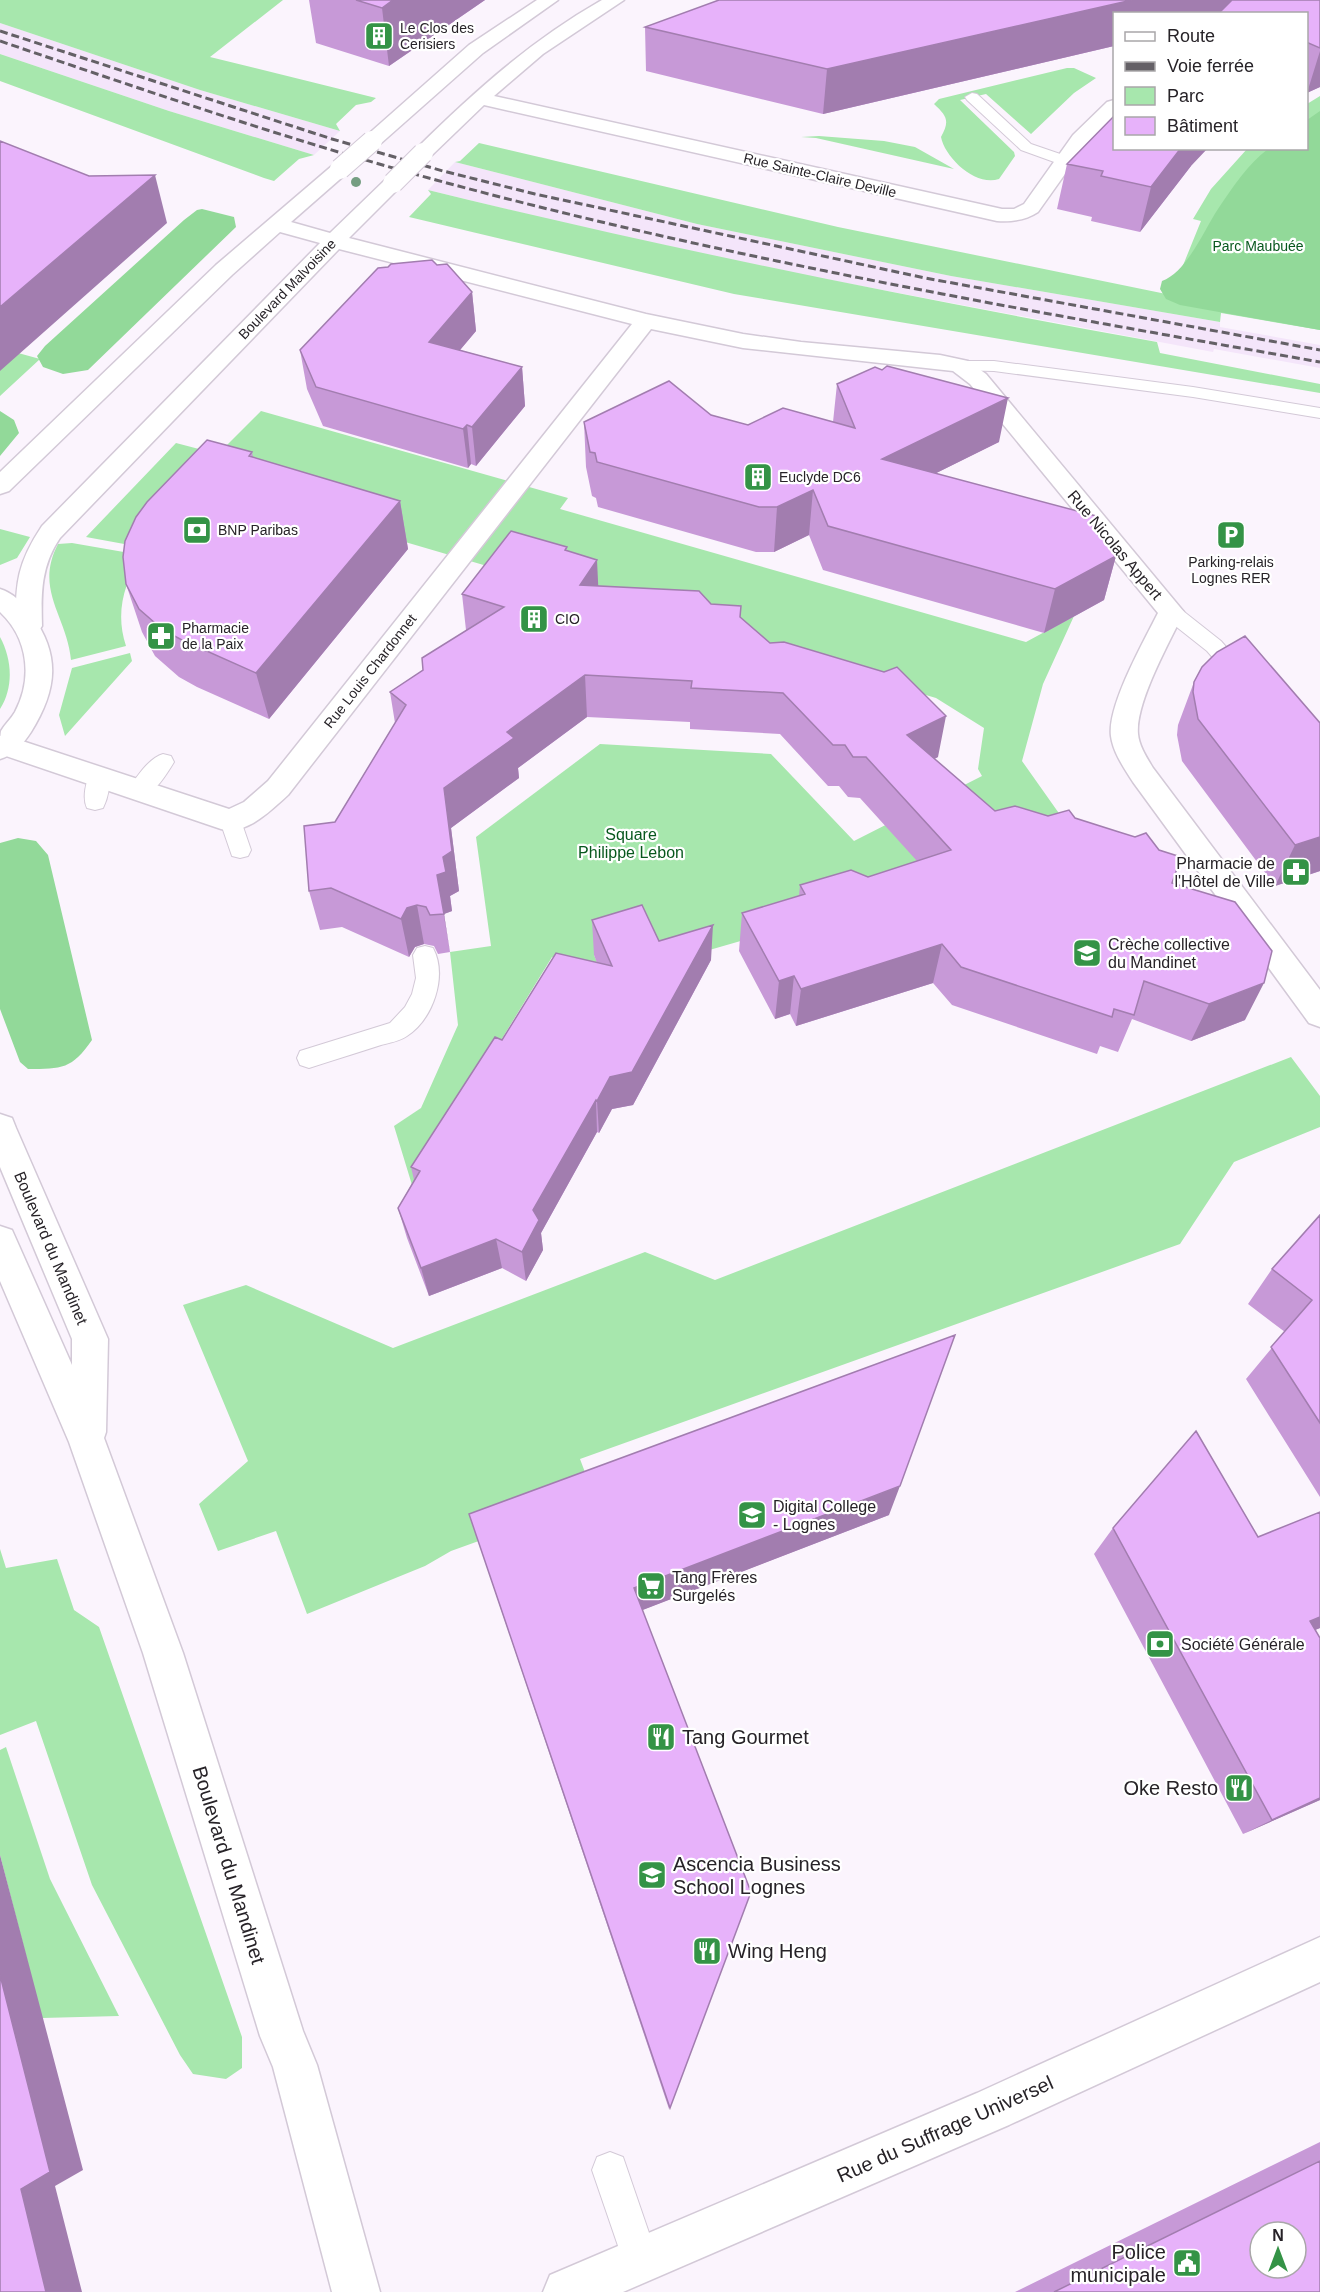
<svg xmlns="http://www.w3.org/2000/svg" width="1320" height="2292" viewBox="0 0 1320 2292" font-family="Arial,sans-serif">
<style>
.built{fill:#f4e5fa}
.green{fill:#a7e7ad}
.forest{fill:#92d999}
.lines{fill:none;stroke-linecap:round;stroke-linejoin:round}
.service-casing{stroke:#d3c9d7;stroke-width:2}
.minor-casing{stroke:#d3c9d7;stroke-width:3}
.tertiary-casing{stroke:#d3c9d7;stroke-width:3}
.service{fill:#fff;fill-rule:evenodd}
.minor{fill:#fff;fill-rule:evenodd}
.tertiary{fill:#fff;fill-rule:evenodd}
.rail{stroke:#646066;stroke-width:3;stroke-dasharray:8 4;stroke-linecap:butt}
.minor-bridge-casing{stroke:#d3c9d7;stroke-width:22;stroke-linecap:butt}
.minor-bridge{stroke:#fff;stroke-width:20}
.tree{fill:#759e82}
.wall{fill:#c799d7}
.shaded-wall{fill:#a27daf}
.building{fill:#e7b2fa;stroke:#a27daf;stroke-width:1.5;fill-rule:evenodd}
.labels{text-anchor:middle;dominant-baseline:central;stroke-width:4.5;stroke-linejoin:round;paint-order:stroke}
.far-poi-label{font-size:14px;fill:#272328;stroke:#fff;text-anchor:start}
.far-street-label{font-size:14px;fill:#272328;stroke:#fff}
.far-park-label{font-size:14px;fill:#08581e;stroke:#fff}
.street-label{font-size:16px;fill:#272328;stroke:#fff}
.park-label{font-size:16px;fill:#08581e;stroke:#fff}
.poi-label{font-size:16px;fill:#272328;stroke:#fff;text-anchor:start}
.near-poi-label{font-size:20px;fill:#272328;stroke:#fff;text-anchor:start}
.near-street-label{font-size:20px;fill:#272328;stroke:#fff}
</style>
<rect width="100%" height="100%" fill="#fbf4fd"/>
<path class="built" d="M0 23 200 90 340 131 314 155 169 111 0 54Z
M455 162 697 224 951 276 1220 322V327L1320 345V368L1214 349 1213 352 803 275 593 230 428 190Z"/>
<path class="green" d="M0 0H283L210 57 376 98 371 102 356 105 336 124 340 131 200 90 0 23Z
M0 54 169 111 314 155 299 159 274 181 264 178 0 81Z
M1067 68H1074L1096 78 1074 93 1031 134 986 94 960 100 1014 152 1015 156 999 179C976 187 945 158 941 137 950 121 947 116 934 104L939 99Z
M1320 96V330L1221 313 1220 322 951 276 697 224 455 162 460 161 479 143 838 227 1171 295 1201 221 1193 219 1211 189 1247 149 1306 148 1307 104Z
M819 136 884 141 915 147 954 169 816 138 801 137Z
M428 190C669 249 913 298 1157 342L1160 353 1320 384V393L734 294 409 217 431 194Z
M0 348 40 359 0 396Z
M261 411 568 498 560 509 1026 642 1074 616 1043 684 1022 761 1080 843 699 953 656 943 594 955 599 967 590 970 552 957 412 1185 394 1126 421 1108 458 1025 450 952 491 946 476 837 600 744 771 754 854 841 982 776 978 769 984 728 936 698 194 480 146 548 86 537 176 443 218 454Z
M0 529 30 537 17 558 0 565Z
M72 543 141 555C124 584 115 613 126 646L71 660C67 616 34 590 58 544Z
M0 637C12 659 14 687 0 709Z
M130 653 132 661 65 736 59 715 72 668Z
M1291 1057 1320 1096V1127L1234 1162 1180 1244 580 1459 595 1499 451 1551 425 1566 307 1614 276 1531 218 1551 199 1504 248 1461 183 1305 246 1285 393 1348 645 1252 715 1280Z
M0 1549 6 1568 57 1559 74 1610 99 1627 242 2037V2068L226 2079 193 2074 180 2055 92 1885 36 1721 0 1735Z
M6 1747 50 1879 119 2016 42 2018 0 1855V1750Z"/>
<path class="forest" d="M1320 111V330L1180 305 1166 299 1160 289 1162 281C1187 272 1204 230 1218 209 1232 188 1248 164 1268 149L1306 148 1307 120Z
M202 209 234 217 236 227 88 370 63 374 43 367 37 356 45 346 184 220 197 210Z
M0 411 14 420 19 433 0 456Z
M18 838 36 841 48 855 92 1040C72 1069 62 1069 28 1069L20 1062 0 1009V843Z"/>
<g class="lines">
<g class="service-casing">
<path id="service" d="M972 93 977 94 1031 144 1069 157 1071 160 1069 163H1057L1021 150 967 100 965 97Z
M960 361H994L1193 387 1320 408V418L1193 397 994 371 954 370 951 366 954 362Z
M1171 605 1178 607 1221 641 1248 672 1251 677 1248 682 1241 684 1234 682 1207 651 1164 617 1161 612 1164 607Z
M163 754 171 756 174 762C165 777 150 802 131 797L128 791C135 778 149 758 163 754Z
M99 769 107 771C112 781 108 798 103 808L95 810 87 808C82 798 86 781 91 771Z
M231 813 239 815 251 850 248 856 240 858 232 856 220 821 223 815Z
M425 946 433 948C448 976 433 1019 407 1036 400 1041 389 1043 381 1045 357 1053 333 1060 309 1068L300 1065 297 1058 300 1051 390 1023 405 1007 412 994 416 978 413 955 417 948Z
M610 2152 623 2157 659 2262 654 2275 641 2280 628 2275 592 2170 597 2157Z"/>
</g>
<g class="minor-casing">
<path id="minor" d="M537 0H558L483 53 379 145H365L362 141 365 137 469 45Z
M602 0H624L543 54 494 96 1002 209H1014L1024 204 1073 135 1107 102 1114 100V116L1087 143 1038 212C1026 220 1012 222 997 221L484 105 430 157H416L413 153 416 149C474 92 530 41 602 0Z
M340 163 347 165 350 169 347 173 291 222 330 233 386 179H400L403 183 400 187 349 238 646 314 743 334 801 342 940 355 968 361 986 374 1184 612C1170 641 1135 703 1138 734 1139 746 1147 758 1153 768L1320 990V1027L1309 1023 1133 782C1124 768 1113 752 1111 736 1107 706 1144 641 1158 613L970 384 953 371 743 348 651 329 288 795C270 811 246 836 221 829L0 754V736L4 735 229 809 244 802 268 781 632 324 339 249 60 538C41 566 41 593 42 626L38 632 29 635 20 632 16 626C15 583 18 562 42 526L320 243 280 232 232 275 9 491 0 494V472L216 265 333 165Z
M1320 1937V1982L1009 2125 623 2292H543L550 2275 977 2093Z"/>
</g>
<g class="tertiary-casing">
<path id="tertiary" d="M0 589C13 593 24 604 32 615 61 656 57 690 31 732 23 744 14 755 0 759 0 751 0 737 1 731 5 724 11 719 15 712 33 678 28 638 0 612Z
M0 1114 12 1118 16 1128 108 1339 106 1432 104 1438 183 1653 303 2031 317 2065 380 2292H332L273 2067 260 2036 143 1653 69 1442 0 1281V1226L12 1230 72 1365V1339L0 1167Z"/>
</g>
<use href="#service" class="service"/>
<use href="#minor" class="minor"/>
<use href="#tertiary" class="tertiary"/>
<path class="rail" d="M0 31 332 139 443 171 535 194 925 278 1320 350
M0 41C144 90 289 140 436 180 727 259 1024 310 1320 362"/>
<g class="minor-bridge-casing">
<path id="minor-bridge" d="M340 169 372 141
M393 183 423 153"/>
</g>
<use href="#minor-bridge" class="minor-bridge"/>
</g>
<circle class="tree" cx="356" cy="182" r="5"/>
<path class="wall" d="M309 0H485L389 66 316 43Z
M1320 0V87L1306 93V14H1114V46L823 114 646 71 645 27Z
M1067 164 1191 166 1140 232 1091 221 1092 217 1057 209Z
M472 292 476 331 460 350 522 367 525 406 476 466 471 464 468 468 323 426 307 389 300 350Z
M837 384 999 442 936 473 1116 556 1104 600 1044 633 823 570 809 535 774 552H756L598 507 596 498 592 496 586 467 584 422 711 415 748 425 833 422Z
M252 452 253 457 400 501 408 549 269 719 197 687 179 677 155 656 142 632 126 584Z
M567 547V551L599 586 711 604 740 617 770 643 938 757 934 759 995 811 1075 818 1172 883 1245 1020 1191 1041 1132 1019 1118 1052 1100 1046 1097 1054 952 1005 933 983 796 1026 790 1014 775 1019 739 951 742 913 799 896 800 885 868 877 917 861 860 798 848 797 839 786H828L780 734 690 729V722L587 717 518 768 519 778 451 828 459 891 450 896 452 911 444 914 450 952 438 954 434 946 424 944 415 947 409 957 342 927 320 930 309 891 335 822 395 723 390 692 423 670 466 630 462 594Z
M1194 682 1320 723V871L1275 886 1182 761 1177 735 1178 725Z
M592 920 659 941 711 960 633 1105 612 1109 599 1133 597 1132 541 1233 543 1250 526 1281 502 1268 429 1296 407 1238 398 1208 414 1180 411 1167 502 1040 597 963 594 955Z
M1320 1215V1497L1246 1379 1285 1332 1248 1304 1272 1269Z
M1320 1512V1628L1315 1630 1320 1638V1800L1243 1834 1094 1554 1113 1528 1258 1537Z
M469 1514 889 1515 642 1610 751 1892 669 2109Z
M1320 2142V2292H1015Z"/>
<path class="shaded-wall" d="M393 0H485L389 66 382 8Z
M1132 0H1253L1250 14H1114V46L823 114 827 69Z
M1320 51V87L1307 93Z
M1181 148H1208L1191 166 1140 232 1151 187Z
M155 175 167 223 0 371V307Z
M472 292 476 331 434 381 429 342Z
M522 367 525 406 476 466 472 427Z
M1008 398 999 442 876 503 882 459Z
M467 425 471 464 468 468 463 429Z
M813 490 809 535 774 552 777 507Z
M400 501 408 549 269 719 256 673Z
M1116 556 1104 600 1044 633 1055 589Z
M597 560 599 602 580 585Z
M585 675 587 717 518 768 519 778 451 828 459 891 450 896 452 911 444 914 450 952 437 875 443 857 444 788 507 732Z
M946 716 938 757 900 776 907 735Z
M1320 837V871L1275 886 1295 845Z
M417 905 424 944 415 947 409 957 401 919 407 908Z
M713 925 711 960 633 1105 612 1109 599 1133 597 1101 610 1077Z
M942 944 933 983 796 1026 801 989Z
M794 976 790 1014 775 1019 779 981Z
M1264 983 1245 1020 1191 1041 1209 1004Z
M596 1100 597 1132 541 1233 543 1250 526 1281 522 1252 533 1210Z
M496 1239 502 1268 429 1296 421 1268Z
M900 1486 889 1515 635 1613 634 1588Z
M1320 1617V1628L1281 1644 1310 1621Z
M1320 1798V1800L1243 1834 1272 1820Z
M0 1855 83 2170 55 2186 82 2292H46L21 2189 0 1975Z"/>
<path class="building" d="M356 0H393L382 8Z
M719 0H1132L827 69 645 27Z
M1232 0H1320V48L1306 42V14H1218Z
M1114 116V148H1181L1151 187 1101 176 1103 171 1067 164Z
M0 141 89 176 155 175 0 307Z
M432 260 437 265 447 264 472 292 429 342 522 367 472 427 467 425 463 429 316 387 300 350 378 268 388 267 391 264Z
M887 366 1008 398 882 459 1096 516 1116 556 1055 589 828 526 813 490 777 507H759L597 462 595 453 590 452 584 422 669 381 711 415 748 425 783 408 855 428 837 384 875 367 882 370Z
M207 440 252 452 249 456 400 501 256 673 182 640 163 630 139 609 126 584 123 557 125 541 136 517 147 502Z
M511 531 567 547 565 550 597 560 580 585 699 591 711 604 741 606 740 617 770 643 784 642 884 672 897 667 946 716 907 735 995 811 1015 806 1048 816 1069 810 1075 818 1119 832 1135 837 1146 833 1159 850 1181 857 1172 883 1235 902 1272 951 1264 983 1209 1004 1144 981 1134 1015 1114 1009 1112 1017 961 967 942 944 801 989 794 976 779 981 742 913 805 894 800 885 851 870 868 877 951 850 866 757H853L845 745H833L783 693 691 688 692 681 585 675 507 732 514 738 444 788 452 851 443 857 446 872 437 875 444 914 430 915 426 907 417 905 407 908 401 919 331 888 309 891 304 826 335 822 406 705 390 692 423 670 422 658 504 607 462 594Z
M1245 636 1320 723V837L1295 845 1198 719 1193 692 1194 682 1202 667 1217 652Z
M642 905 659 941 713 925 632 1072 610 1077 597 1101 596 1100 533 1210 539 1220 522 1252 496 1239 421 1268 398 1208 420 1171 411 1167 495 1037 502 1040 556 953 612 966 592 920Z
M1320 1215V1423L1271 1347 1312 1300 1272 1269Z
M955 1335 900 1486 634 1588 751 1892 670 2108 469 1514Z
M1196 1431 1258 1537 1320 1512V1617L1310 1621 1320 1638V1798L1272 1820 1113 1528Z
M0 1975 50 2172 21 2189 46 2292H0Z
M1320 2161V2292H1054ZM1260 2232H1296V2268H1260Z"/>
<defs>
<g id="building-square" transform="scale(1.5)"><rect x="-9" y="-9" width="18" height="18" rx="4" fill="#349346" stroke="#fff"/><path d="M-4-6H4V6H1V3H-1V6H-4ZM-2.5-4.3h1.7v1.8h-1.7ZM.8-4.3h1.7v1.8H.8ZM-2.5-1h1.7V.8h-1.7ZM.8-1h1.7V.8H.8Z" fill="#fff"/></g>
<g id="bank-square" transform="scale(1.5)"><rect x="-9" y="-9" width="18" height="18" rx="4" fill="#349346" stroke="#fff"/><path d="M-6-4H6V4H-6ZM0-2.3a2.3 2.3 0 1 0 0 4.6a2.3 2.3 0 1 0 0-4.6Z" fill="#fff"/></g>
<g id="parking-square" transform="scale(1.5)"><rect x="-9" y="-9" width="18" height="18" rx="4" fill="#349346" stroke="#fff"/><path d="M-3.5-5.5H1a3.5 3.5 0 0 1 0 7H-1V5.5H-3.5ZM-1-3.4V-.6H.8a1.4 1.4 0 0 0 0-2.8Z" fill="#fff"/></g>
<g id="pharmacy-square" transform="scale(1.5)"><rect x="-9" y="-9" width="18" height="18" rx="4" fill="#349346" stroke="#fff"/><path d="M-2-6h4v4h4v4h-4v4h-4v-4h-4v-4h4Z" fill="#fff"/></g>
<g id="school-square" transform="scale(1.5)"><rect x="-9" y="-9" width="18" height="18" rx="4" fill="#349346" stroke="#fff"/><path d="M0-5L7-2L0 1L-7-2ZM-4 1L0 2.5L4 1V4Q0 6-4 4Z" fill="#fff"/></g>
<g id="university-square" transform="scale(1.5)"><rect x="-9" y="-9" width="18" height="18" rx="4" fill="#349346" stroke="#fff"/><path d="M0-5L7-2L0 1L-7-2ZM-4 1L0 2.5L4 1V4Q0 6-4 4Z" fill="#fff"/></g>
<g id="supermarket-square" transform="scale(1.5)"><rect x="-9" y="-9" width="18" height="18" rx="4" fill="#349346" stroke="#fff"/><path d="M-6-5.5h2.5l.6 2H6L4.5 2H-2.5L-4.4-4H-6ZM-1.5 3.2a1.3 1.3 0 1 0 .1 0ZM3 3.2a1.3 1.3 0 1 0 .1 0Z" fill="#fff"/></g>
<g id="restaurant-square" transform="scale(1.5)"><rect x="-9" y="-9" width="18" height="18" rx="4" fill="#349346" stroke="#fff"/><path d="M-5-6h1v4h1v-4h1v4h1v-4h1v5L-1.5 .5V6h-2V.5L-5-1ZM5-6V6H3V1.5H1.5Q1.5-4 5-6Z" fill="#fff"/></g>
<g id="civic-square" transform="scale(1.5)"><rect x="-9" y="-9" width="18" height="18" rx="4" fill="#349346" stroke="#fff"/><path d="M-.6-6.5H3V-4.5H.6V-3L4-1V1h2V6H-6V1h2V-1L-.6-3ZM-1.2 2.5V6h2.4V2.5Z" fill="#fff"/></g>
</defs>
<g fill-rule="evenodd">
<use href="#building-square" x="379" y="36"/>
<use href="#building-square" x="758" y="477"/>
<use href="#bank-square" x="197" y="530"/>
<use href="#parking-square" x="1231" y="535"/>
<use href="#building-square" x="534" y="619"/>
<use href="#pharmacy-square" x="161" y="636"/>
<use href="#pharmacy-square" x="1296" y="872"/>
<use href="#school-square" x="1087" y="953"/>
<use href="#university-square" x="752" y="1515"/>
<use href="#supermarket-square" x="651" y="1586"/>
<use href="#bank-square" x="1160" y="1644"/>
<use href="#restaurant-square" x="661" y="1737"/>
<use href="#restaurant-square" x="1239" y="1788"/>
<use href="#university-square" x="652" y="1875"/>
<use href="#restaurant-square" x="707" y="1951"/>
<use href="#civic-square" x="1187" y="2263"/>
</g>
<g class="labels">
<g class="far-poi-label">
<text x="400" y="28">Le Clos des<tspan x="400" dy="16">Cerisiers</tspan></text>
<text x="779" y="477">Euclyde DC6</text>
<text x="218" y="530">BNP Paribas</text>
<text x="1231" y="562" text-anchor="middle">Parking-relais<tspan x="1231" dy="16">Lognes RER</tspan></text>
<text x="555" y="619">CIO</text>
<text x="182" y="628">Pharmacie<tspan x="182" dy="16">de la Paix</tspan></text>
</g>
<g class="far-street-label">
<text transform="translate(820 175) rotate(13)">Rue Sainte-Claire Deville</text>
<text transform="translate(287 289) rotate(-46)">Boulevard Malvoisine</text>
<text transform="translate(370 671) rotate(-52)">Rue Louis Chardonnet</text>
</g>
<g class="far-park-label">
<text x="1258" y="246">Parc Maubuée</text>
</g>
<g class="street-label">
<text transform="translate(1115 545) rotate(50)">Rue Nicolas Appert</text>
<text transform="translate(51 1248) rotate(67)">Boulevard du Mandinet</text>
</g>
<g class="park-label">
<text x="631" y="834">Square<tspan x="631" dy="18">Philippe Lebon</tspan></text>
</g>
<g class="poi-label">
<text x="1275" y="863" text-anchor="end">Pharmacie de<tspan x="1275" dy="18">l'Hôtel de Ville</tspan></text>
<text x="1108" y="944">Crèche collective<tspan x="1108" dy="18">du Mandinet</tspan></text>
<text x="773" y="1506">Digital College<tspan x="773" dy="18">- Lognes</tspan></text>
<text x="672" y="1577">Tang Frères<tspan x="672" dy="18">Surgelés</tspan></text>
<text x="1181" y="1644">Société Générale</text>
</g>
<g class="near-poi-label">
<text x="682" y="1737">Tang Gourmet</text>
<text x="1218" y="1788" text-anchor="end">Oke Resto</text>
<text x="673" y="1864">Ascencia Business<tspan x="673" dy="23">School Lognes</tspan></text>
<text x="728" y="1951">Wing Heng</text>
<text x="1166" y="2252" text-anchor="end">Police<tspan x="1166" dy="23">municipale</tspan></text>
</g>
<g class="near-street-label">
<text transform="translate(229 1865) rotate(73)">Boulevard du Mandinet</text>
<text transform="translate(945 2129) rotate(-24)">Rue du Suffrage Universel</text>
</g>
</g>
<rect x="1113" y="12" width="195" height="138" fill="#ffffff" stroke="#a9a7a9" stroke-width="1.5"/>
<rect x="1125" y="32" width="30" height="9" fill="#ffffff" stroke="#a9a7a9" stroke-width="1.5"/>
<text x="1167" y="42" font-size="18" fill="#272328">Route</text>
<rect x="1125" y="62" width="30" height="9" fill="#646066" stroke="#a9a7a9" stroke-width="1.5"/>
<text x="1167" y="72" font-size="18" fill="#272328">Voie ferrée</text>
<rect x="1125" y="87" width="30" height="18" fill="#a7e7ad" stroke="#a9a7a9" stroke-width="1.5"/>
<text x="1167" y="102" font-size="18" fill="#272328">Parc</text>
<rect x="1125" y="117" width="30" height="18" fill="#e7b2fa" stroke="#a9a7a9" stroke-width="1.5"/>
<text x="1167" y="132" font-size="18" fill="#272328">Bâtiment</text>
<g transform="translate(1278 2250)"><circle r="28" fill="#ffffff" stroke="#a9a7a9" stroke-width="1.5"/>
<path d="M0-4.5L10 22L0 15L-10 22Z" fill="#349346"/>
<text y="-9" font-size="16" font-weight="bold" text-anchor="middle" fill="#272328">N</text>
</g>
</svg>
